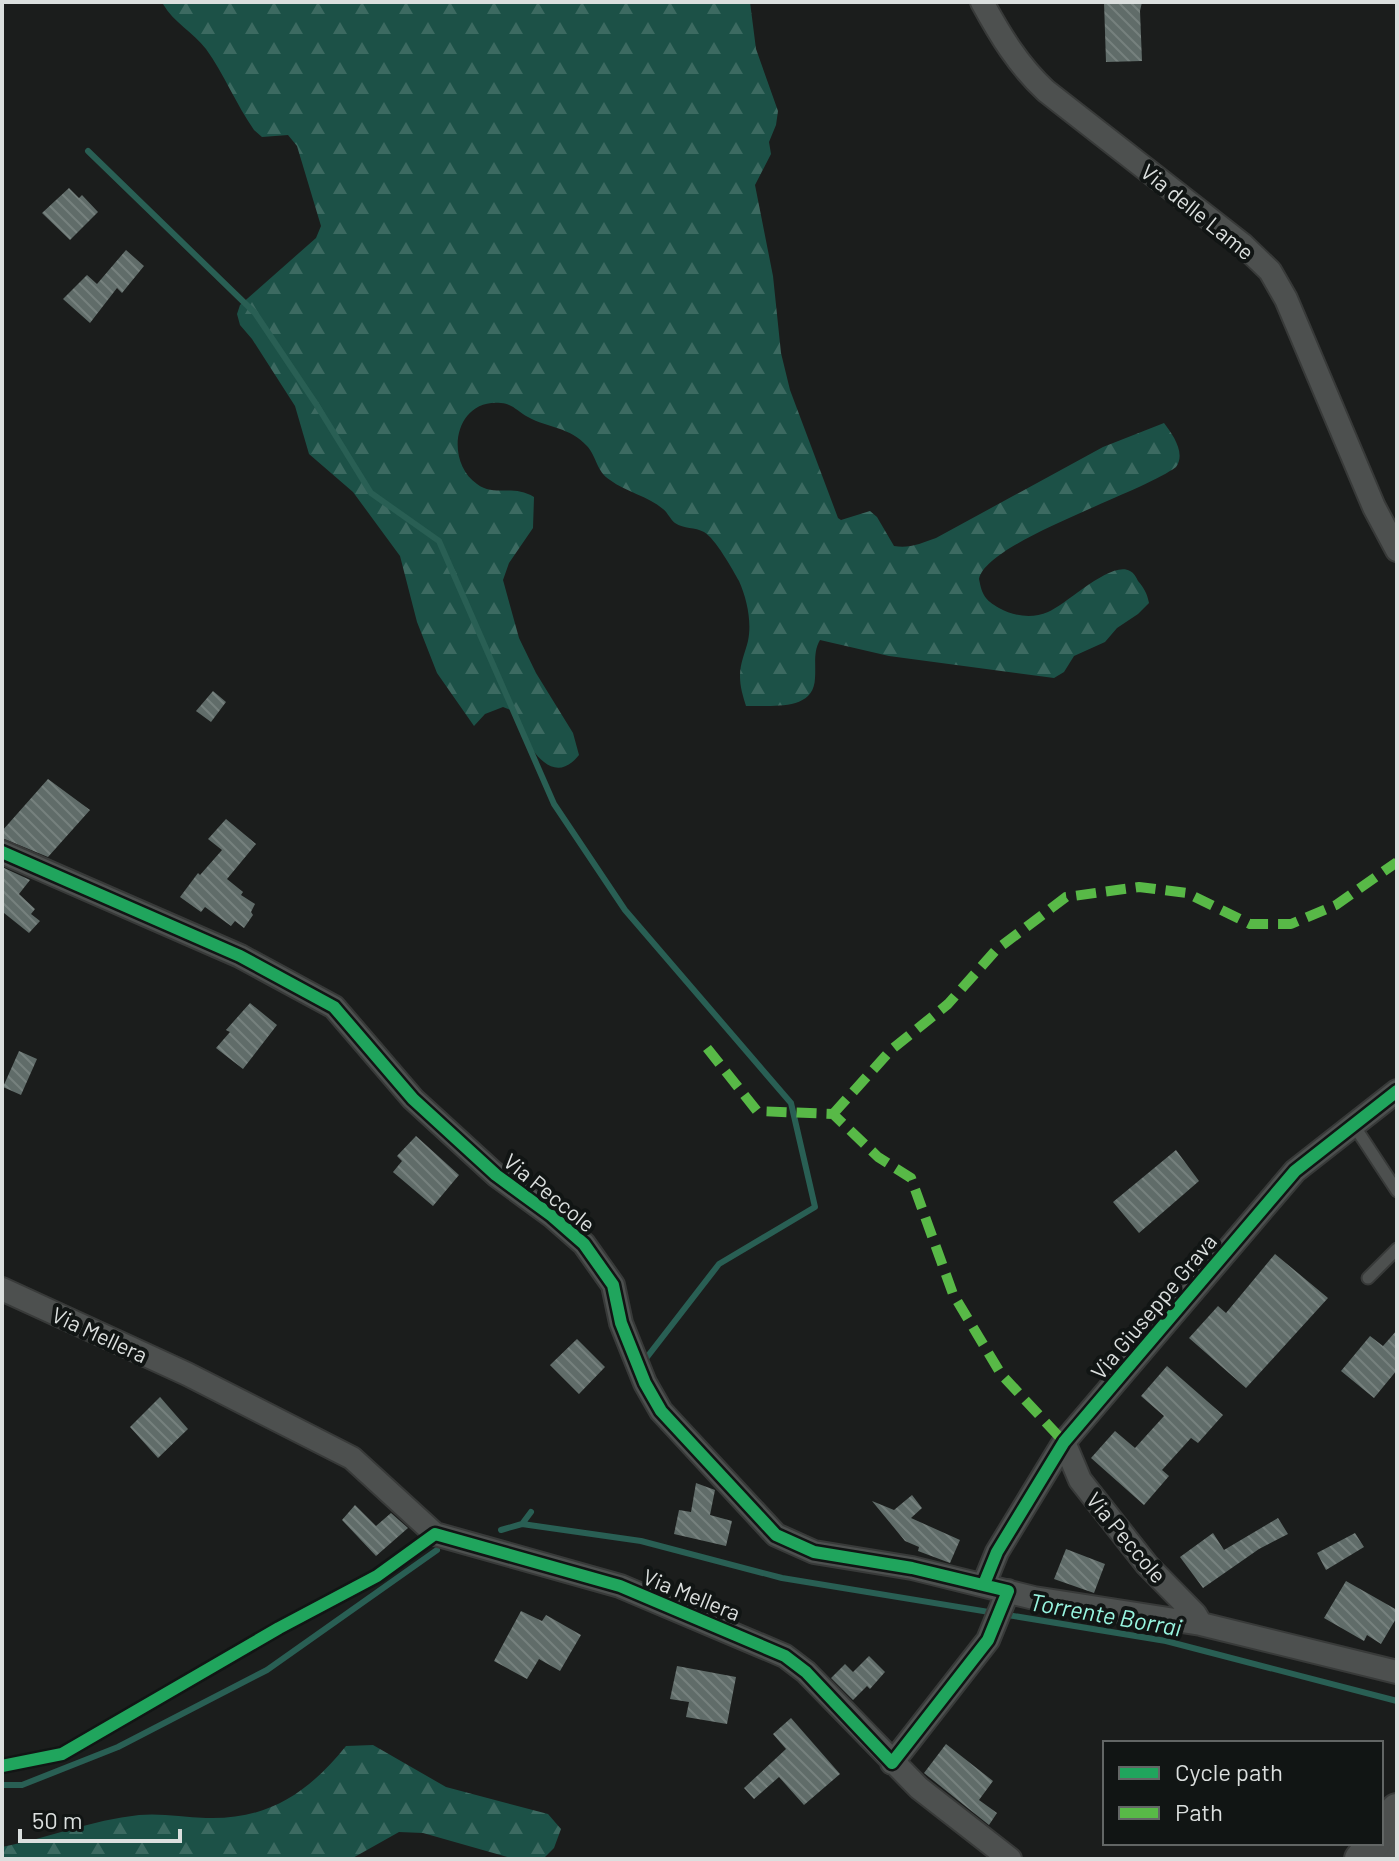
<svg xmlns="http://www.w3.org/2000/svg" width="1399" height="1861" viewBox="0 0 1399 1861" font-family="Barlow,sans-serif">
<style>
.forest{fill:url(#forest-firs)}
.lines{fill:none;stroke-linecap:round;stroke-linejoin:round}
.stream{stroke:#295f54;stroke-width:6}
.building{fill:url(#building-back-hatch)}
.lane-casing{stroke:#383a39;stroke-width:15}
.street-casing{stroke:#383a39;stroke-width:26}
.secondary-casing{stroke:#383a39;stroke-width:36}
.lane{stroke:#4d504f;stroke-width:11}
.street{stroke:#4d504f;stroke-width:22}
.secondary{stroke:#4d504f;stroke-width:32}
.quiet{stroke:#58b947;stroke-width:10;stroke-dasharray:20 10;stroke-linecap:butt}
.cycleway-casing{stroke:#111514;stroke-width:17}
.cycleway{stroke:#20a55d;stroke-width:12}
.labels{text-anchor:middle;dominant-baseline:central;stroke-width:8;stroke-linejoin:round;paint-order:stroke}
.street-label{font-size:22px;fill:#dbdfde;stroke:#111514}
.water-label{font-size:24px;font-style:italic;fill:#98f6e1;stroke:#111514}
</style>
<defs>
<pattern id="forest-firs" width="22" height="20" patternUnits="userSpaceOnUse" patternTransform="scale(2)"><rect width="22" height="20" fill="#1c5147"/><path d="M5 1l3.5 6h-7zM16 11l3.5 6h-7z" fill="#3c6a61"/></pattern>
<pattern id="building-back-hatch" width="6" height="6" patternUnits="userSpaceOnUse" patternTransform="scale(2)"><rect width="6" height="6" fill="#606c69"/><path d="M-1 5l2 2M0 0l6 6M5-1l2 2" fill="none" stroke="#76817e"/></pattern>
</defs>
<rect width="100%" height="100%" fill="#1b1d1c"/>
<path class="forest" d="M164 2H750L756 49 778 111 776 125 769 142 771 154 755 185 773 276 781 353 790 390 838 518 841 520 870 511 877 517 894 546C909 549 922 543 936 538L1103 447 1164 423C1173 435 1186 453 1176 467 1142 493 987 541 979 579 982 595 985 600 999 608 1013 616 1032 619 1048 612 1066 605 1111 560 1130 571 1134 573 1136 577 1138 581 1144 588 1147 593 1149 603L1138 614 1117 628 1105 642 1074 656 1064 672 1054 678 889 656 820 640C813 652 816 664 815 678 814 712 771 705 746 706 743 696 740 687 740 676 740 663 745 653 748 641 752 622 747 599 739 581 733 570 715 538 704 532 695 527 684 529 675 523 670 519 668 513 663 509 648 496 626 492 610 480 596 471 597 457 587 446 570 427 548 428 528 417 518 412 513 404 501 403 454 398 444 461 477 484 494 497 513 484 534 497L533 528 509 563 503 580 519 638 536 673 573 733 579 755C548 794 522 733 511 710L503 707 485 714 474 726 437 673 417 622 400 556 353 492 309 454 295 406 252 339 240 325 237 314 240 305 316 238 321 226 297 146 288 135 262 137 254 130C236 104 224 74 206 49 193 32 174 23 163 4Z
M373 1745 446 1787 548 1814 561 1829 554 1848 543 1859H514L423 1833 399 1832 351 1859H2V1847C48 1838 92 1820 139 1815 161 1813 183 1817 206 1818 268 1820 308 1793 346 1746Z"/>
<g class="lines">
<path class="stream" d="M88 151 255 313 316 404 371 493 439 541 554 804 625 910 791 1103 815 1207 719 1264 644 1361
M522 1524 641 1541 782 1578 1166 1641 1397 1701
M501 1530 522 1524 531 1512
M2 1785H22L118 1747 267 1670 437 1550"/>
</g>
<path class="building" d="M1104 2H1142L1140 11 1142 61 1106 62Z
M69 188 79 198 82 195 98 212 70 240 42 213Z
M126 250 144 266 122 293 117 288 90 323 63 299 87 275 97 284Z
M213 691 226 702 211 722 196 711Z
M48 779 90 810 48 857 2 838V831Z
M226 819 256 844 227 879 243 892 241 895 255 904 251 912 253 915 244 928 235 921 231 926 205 907 201 912 180 897 198 873 200 875 222 850 208 839Z
M2 867 30 880 19 894 35 909 31 914 40 921 29 933 4 913 2 915Z
M250 1003 277 1025 243 1069 216 1048 230 1032 226 1030Z
M19 1051 37 1059 21 1095 3 1087Z
M416 1136 459 1175 433 1206 393 1172 402 1161 397 1156Z
M1176 1150 1199 1181 1139 1233 1113 1202Z
M1275 1254 1328 1298 1246 1388 1189 1338 1218 1306 1226 1313Z
M1397 1330V1370L1374 1398 1341 1371 1370 1336 1383 1346Z
M577 1339 605 1367 579 1394 550 1365Z
M1167 1366 1223 1415 1198 1443 1191 1438 1162 1470 1169 1476 1144 1505 1091 1458 1115 1431 1135 1448 1164 1416 1141 1396Z
M160 1397 188 1429 158 1458 130 1427Z
M696 1483 715 1490 710 1515 732 1521 726 1546 674 1534 679 1510 691 1512Z
M912 1495 922 1508 911 1518 960 1540 950 1563 918 1551 919 1547 905 1541 872 1501 894 1510Z
M355 1505 376 1526 391 1513 408 1528 376 1556 342 1520Z
M1278 1518 1288 1534 1259 1549 1203 1588 1180 1557 1213 1533 1224 1550Z
M1355 1533 1364 1547 1326 1570 1317 1553Z
M1066 1549 1105 1564 1094 1593 1054 1579Z
M1346 1581 1397 1610V1617L1381 1644 1367 1635 1364 1641 1324 1618Z
M521 1611 542 1621 546 1615 581 1635 560 1671 539 1659 527 1679 494 1661Z
M869 1656 885 1672 870 1689 867 1686 853 1700 831 1678 845 1664 853 1672Z
M677 1666 736 1677 727 1724 686 1717 689 1702 670 1699Z
M791 1718 840 1774 804 1805 779 1777 754 1799 744 1788 786 1749 773 1734Z
M946 1744 993 1781 979 1800 997 1813 989 1825 924 1773Z"/>
<g class="lines">
<g class="lane-casing">
<path id="lane" d="M1353 1124 1397 1191
M1368 1278 1397 1249"/>
</g>
<g class="street-casing">
<path id="street" d="M982 2C1000 35 1018 65 1046 91L1243 245 1270 271 1286 299 1374 507 1397 550
M2 852 240 956 334 1007 413 1099 496 1175 552 1216 584 1244 613 1285 621 1323 645 1383 661 1411 776 1535 814 1552 912 1568 1034 1598 1201 1624 1397 1672
M2 1289 187 1374 352 1458 435 1534 620 1586 785 1656 806 1672 919 1788 1010 1859
M1064 1442 1080 1480 1147 1565 1195 1614 1201 1624
M984 1584 997 1552 1064 1442 1295 1171 1397 1091
M892 1763 988 1640 1008 1591
M1387 1859 1391 1820"/>
</g>
<g class="secondary-casing">
<path id="secondary" d="M1381 1833 1397 1810
M1361 1859 1374 1843"/>
</g>
<use href="#lane" class="lane"/>
<use href="#street" class="street"/>
<use href="#secondary" class="secondary"/>
<path class="quiet" d="M707 1048 757 1111 833 1114 878 1157 911 1178 953 1294 1001 1374 1064 1442
M833 1114 891 1050 948 1004 996 950 1066 897 1139 887 1187 893 1250 924H1291L1336 905 1397 862"/>
<g class="cycleway-casing">
<path id="cycleway" d="M2 852 240 956 334 1007 413 1099 496 1175 552 1216 584 1244 613 1285 621 1323 645 1383 661 1411 776 1535 814 1552 912 1568 1008 1591 988 1640 892 1763 806 1672 785 1656 620 1586 435 1534 377 1576 279 1628 62 1754 2 1766
M984 1584 997 1552 1064 1442 1295 1171 1397 1091"/>
</g>
<use href="#cycleway" class="cycleway"/>
</g>
<g class="labels">
<g class="street-label">
<text transform="translate(1198 211) rotate(39)">Via delle Lame</text>
<text transform="translate(550 1192) rotate(39)">Via Peccole</text>
<text transform="translate(1153 1306) rotate(-50)">Via Giuseppe Grava</text>
<text transform="translate(100 1334) rotate(25)">Via Mellera</text>
<text transform="translate(1127 1537) rotate(50)">Via Peccole</text>
<text transform="translate(692 1594) rotate(22)">Via Mellera</text>
</g>
<g class="water-label">
<text transform="translate(1106 1614) rotate(10)">Torrente Borrai</text>
</g>
</g>
<rect width="1399" height="1861" fill="none" stroke="#dbdfde" stroke-width="8"/>
<rect x="1103" y="1741" width="280" height="104" fill="#111514" stroke="#626665" stroke-width="2"/>
<rect x="1119" y="1767" width="40" height="12" fill="#20a55d" stroke="#626665" stroke-width="2"/>
<text x="1175" y="1781" font-size="24" fill="#dbdfde">Cycle path</text>
<rect x="1119" y="1807" width="40" height="12" fill="#58b947" stroke="#626665" stroke-width="2"/>
<text x="1175" y="1821" font-size="24" fill="#dbdfde">Path</text>
<path d="M20 1829v12h160v-12" fill="none" stroke="#dbdfde" stroke-width="4"/>
<text x="32" y="1829" font-size="24" fill="#dbdfde" stroke="#111514" stroke-width="6" paint-order="stroke">50 m</text>
</svg>
